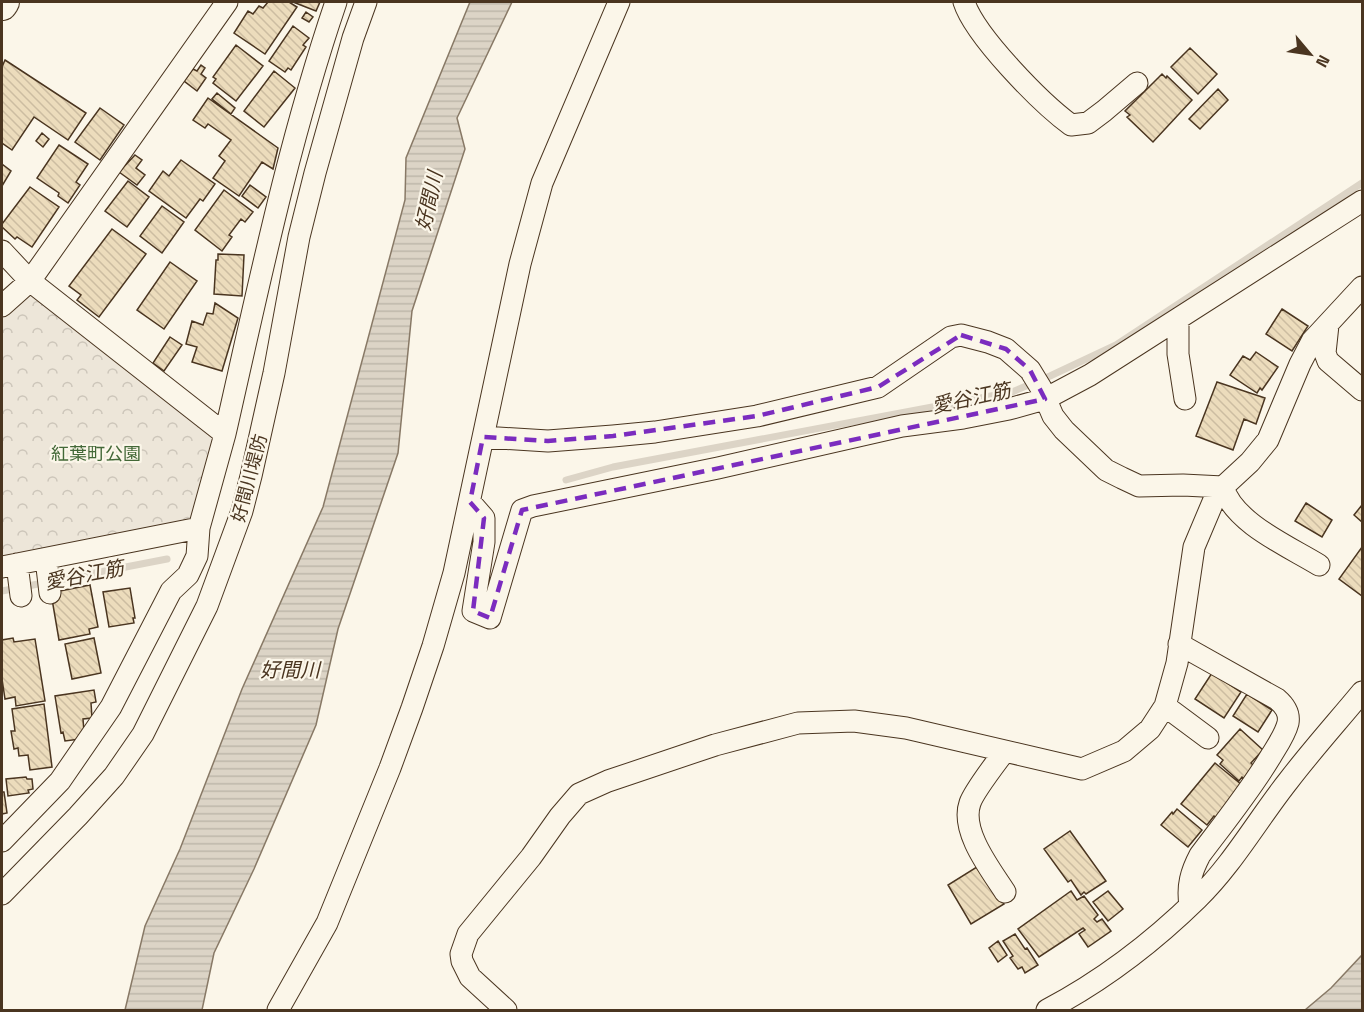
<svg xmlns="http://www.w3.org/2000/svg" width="1364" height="1012" viewBox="0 0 1364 1012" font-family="'Space Grotesk','Noto Sans JP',sans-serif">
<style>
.park{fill:url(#park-crowns);stroke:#887966;stroke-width:1.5}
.water{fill:url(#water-rules);stroke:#887966;stroke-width:1.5}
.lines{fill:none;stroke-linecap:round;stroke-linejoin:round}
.stream{stroke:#dcd4c6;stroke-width:7}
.building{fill:url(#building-back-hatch);stroke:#4a3520;stroke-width:1.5}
.street-casing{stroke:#4a3520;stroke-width:23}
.secondary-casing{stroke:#4a3520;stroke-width:32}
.street{stroke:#fbf6e9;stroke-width:21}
.secondary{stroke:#fbf6e9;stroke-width:30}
.marked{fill:none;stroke:#7b2cbf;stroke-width:4.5;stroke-dasharray:12 8;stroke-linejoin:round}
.labels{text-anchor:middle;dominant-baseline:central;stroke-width:4.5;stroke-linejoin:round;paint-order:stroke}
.park-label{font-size:18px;fill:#436837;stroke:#fbf6e9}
.street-label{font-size:18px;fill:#4a3520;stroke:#fbf6e9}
.water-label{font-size:20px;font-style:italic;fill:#4a3520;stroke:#fbf6e9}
</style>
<defs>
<pattern id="park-crowns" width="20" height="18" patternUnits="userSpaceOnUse" patternTransform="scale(1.5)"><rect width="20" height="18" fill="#ede6d9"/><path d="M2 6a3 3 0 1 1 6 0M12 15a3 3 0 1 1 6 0" fill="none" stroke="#cdc6ba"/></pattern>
<pattern id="water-rules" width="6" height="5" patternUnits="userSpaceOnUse" patternTransform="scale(1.5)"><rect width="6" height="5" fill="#dcd4c6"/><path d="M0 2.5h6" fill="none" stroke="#beb7aa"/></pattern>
<pattern id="building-back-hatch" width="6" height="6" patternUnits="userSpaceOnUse" patternTransform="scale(1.5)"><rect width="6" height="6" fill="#ecdcbc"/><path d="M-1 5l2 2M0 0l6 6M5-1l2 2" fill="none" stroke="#ccbda1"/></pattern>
</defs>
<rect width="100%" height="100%" fill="#fbf6e9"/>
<path class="park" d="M30 282 225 434 199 528 2 567V306Z"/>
<path class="water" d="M470 2H512L457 118 465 149 412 311 398 453 338 629 316 725 254 869 214 953 202 1010H125L145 926 180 849 242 689 323 507 405 200 406 158Z
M1362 955V1010H1305L1331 988Z"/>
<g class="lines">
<path class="stream" d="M566 480 613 467 1012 392 1050 376 1116 345 1362 183
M2 591 167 559"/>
</g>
<path class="building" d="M268 2H289L297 7 265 54 234 33 248 11 253 14 259 6 263 8Z
M293 2H320L316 11Z
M306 12 313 17 309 22 302 18Z
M293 26 309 38 303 45 306 47 291 70 288 68 285 72 269 61Z
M236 45 263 66 236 101 213 83 216 79 213 77Z
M1190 48 1217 74 1198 94 1171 67Z
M5 60 86 113 68 140 34 117 12 150 2 143V67Z
M201 65 205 68 201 74 206 78 197 91 184 81 193 69 197 71Z
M274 71 295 88 264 127 244 111Z
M1162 74 1166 78 1167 76 1192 100 1153 142 1127 117 1130 115 1125 111Z
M1218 89 1228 100 1200 129 1189 119Z
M217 93 235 108 231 114 212 99Z
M208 98 278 148 273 169 262 162 239 196 213 178 225 161 219 156 231 140 208 124 205 128 193 120Z
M100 108 124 125 100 160 75 142Z
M42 133 49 139 43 147 36 141Z
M59 145 88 164 76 182 80 185 68 203 58 196 59 193 37 178Z
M135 155 142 160 136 168 145 175 137 185 119 172Z
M181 160 215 184 203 201 200 199 186 218 149 191 163 171 169 176Z
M2 164 11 171 2 186Z
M128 181 149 197 127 227 105 211Z
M250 185 266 197 258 208 242 196Z
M30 187 59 207 32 247 17 237 15 239 2 227V224Z
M224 190 253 212 245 222 241 219 229 235 232 237 222 251 195 230Z
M162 206 184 222 162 253 140 236Z
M112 229 146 254 99 317 77 300 81 295 69 286Z
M218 254 244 255 242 296 214 294 216 260H218Z
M170 262 197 281 164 329 137 310Z
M215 303 238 318 222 371 192 362 197 347 186 344 192 321 203 325 207 313 213 314Z
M1282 309 1308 326 1292 351 1266 334Z
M170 337 182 345 164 371 153 363Z
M1256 352 1278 367 1262 390 1260 388 1257 393 1230 375 1243 356 1250 360Z
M1217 382 1265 398 1256 424 1244 419 1233 450 1196 436Z
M1306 503 1332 520 1322 537 1295 521Z
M1362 505V522L1354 515Z
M1362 547V596L1339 579Z
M90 585 98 627 89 629 90 634 59 640 52 599 55 592Z
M130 588 135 618H133L134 623 109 627 103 592Z
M13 638 14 642 35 639 45 701 16 706 15 697 5 699 2 679V640Z
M94 638 101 673 72 679 65 644Z
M1212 673 1241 692 1224 718 1195 699Z
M94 690 96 702 91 703 92 718 83 719 84 732 80 739 65 741 63 732 61 733 55 696Z
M1247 694 1272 710 1258 732 1233 716Z
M44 704 52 767 30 770 28 755 19 756 18 748 14 749 11 731H15L12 709Z
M1240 729 1263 750 1251 763 1257 769 1247 781 1242 777 1239 781 1220 764 1223 760 1217 755Z
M1215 763 1242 785 1217 818 1214 816 1207 825 1181 804Z
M26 777 27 779H32L33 789 28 790 29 793 8 796 6 779Z
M2 792H4L7 813 2 814Z
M1177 809 1202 830 1188 847 1161 825 1172 812 1173 814Z
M1070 831 1106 881 1086 894 1084 892 1081 895 1071 880 1068 882 1044 849Z
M980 865 1004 904 971 924 948 885Z
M1071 891 1077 900 1084 896 1098 915 1094 919 1097 922 1102 919 1111 931 1088 947 1079 934 1085 930 1083 928 1039 957 1018 929Z
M1108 891 1123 909 1108 921 1093 902Z
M1015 934 1025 949 1027 948 1038 965 1025 973 1022 967 1018 969 1010 958 1013 956 1003 941Z
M998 941 1007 955 998 962 989 948Z"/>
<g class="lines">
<g class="street-casing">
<path id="street" d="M964 2C975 36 1041 103 1071 125L1088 123 1104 111 1137 83
M2 251 30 281 225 434C258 289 288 143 336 2
M2 306 30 281 227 2
M1178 319V354L1185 399
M1328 325 1325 353 1328 361 1362 390
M483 437 548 441 613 436 655 432 757 416 878 387 951 337 961 335 988 342 1006 349 1030 370 1041 388 1053 416 1064 430 1106 470 1122 478 1139 486 1183 485 1223 487C1234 523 1288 546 1319 565
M470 502 484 518V542L473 611 490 618 522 510 533 506 718 468 902 426 963 418 1009 409 1045 399 1090 375 1362 201
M199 528 225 434
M46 559 50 593
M17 564 21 596
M2 567 199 528 197 556 188 575 171 591 111 707 60 781 2 841
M1179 644 1277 699C1284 705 1290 712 1288 723 1285 735 1277 746 1271 756 1250 791 1224 823 1200 855 1191 872 1187 886 1190 905
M1165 706 1208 738
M1004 752C996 763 974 791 970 803 960 831 991 870 1005 892
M2 894 78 816 114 776 143 734 207 606 242 511 251 476 274 373 299 237 315 173 353 38 366 2
M278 1010 327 923 390 768 412 708 433 646 454 573 520 264 542 183 619 2
M506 1010 470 977 462 961 461 954 468 934 531 857 560 816 579 794 608 781 715 745 798 723 854 721 906 728 1082 769 1124 751 1150 729 1165 706 1177 663 1194 547 1213 502 1223 487 1250 462 1268 440 1300 364 1312 341 1362 287
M1047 1010C1102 981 1152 943 1197 899 1233 864 1258 819 1289 780 1312 750 1338 721 1362 692"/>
</g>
<g class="secondary-casing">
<path id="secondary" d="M2 5 4 2"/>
</g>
<use href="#street" class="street"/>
<use href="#secondary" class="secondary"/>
</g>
<path class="marked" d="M961 335 1006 349 1030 370 1045 399 522 510 490 618 473 611 484 518 470 502 483 437 548 441 613 436 757 416 878 387Z"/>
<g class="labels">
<g class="park-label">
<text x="96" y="453">紅葉町公園</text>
</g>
<g class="street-label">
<text transform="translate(249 478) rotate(-75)">好間川堤防</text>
</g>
<g class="water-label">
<text transform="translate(429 201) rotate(-78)">好間川</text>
<text transform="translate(971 398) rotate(-12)">愛谷江筋</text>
<text transform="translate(84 575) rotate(-11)">愛谷江筋</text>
<text x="290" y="670">好間川</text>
</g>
</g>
<rect width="1364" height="1012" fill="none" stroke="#4a3520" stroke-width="6"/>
<g transform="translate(1310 54) rotate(119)" stroke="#fbf6e9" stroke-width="4.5" paint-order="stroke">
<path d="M0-4.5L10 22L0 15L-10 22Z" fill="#4a3520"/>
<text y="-9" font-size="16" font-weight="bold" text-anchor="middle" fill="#4a3520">N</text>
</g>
</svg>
